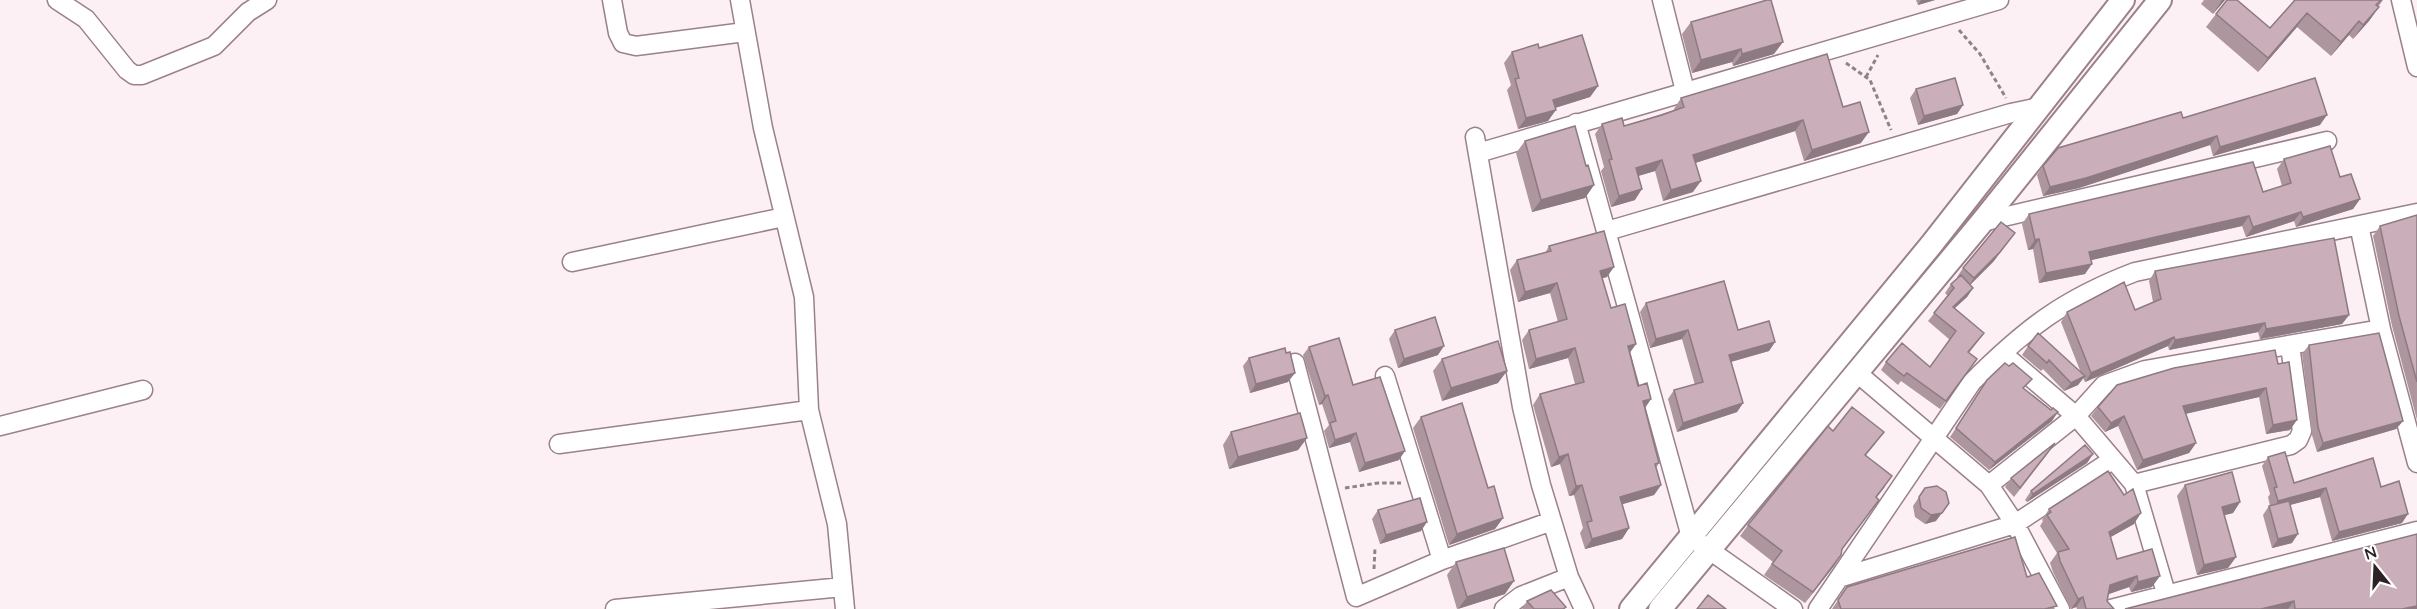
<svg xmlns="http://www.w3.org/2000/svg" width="2417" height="609" viewBox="0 0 2417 609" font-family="Quicksand,sans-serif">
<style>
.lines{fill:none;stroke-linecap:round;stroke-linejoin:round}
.minor-casing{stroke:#9b818b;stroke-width:21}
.major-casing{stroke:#9b818b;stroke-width:26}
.path{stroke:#8e8387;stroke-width:3;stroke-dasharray:4.5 3;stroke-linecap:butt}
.minor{stroke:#fff;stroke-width:18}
.major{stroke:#fff;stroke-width:22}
.wall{fill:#ae969f}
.shaded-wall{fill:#8d7a82}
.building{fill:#caaeb9;stroke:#8d7a82;stroke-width:1.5}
</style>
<rect width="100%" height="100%" fill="#fcf0f4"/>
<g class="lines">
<g class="minor-casing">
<path id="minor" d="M57 0 86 19 127 70 134 75H142L214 46 248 12 267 0
M612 0 618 33 623 43 636 46 745 32
M740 0 763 128 804 297 809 410 837 524 845 609
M1662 0 1685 91
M2401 0 2417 67
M1576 123 1691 537 1793 609
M1475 137 1522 407 1541 485 1569 577
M1478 153 1999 0
M1982 222 2327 141
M2359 225 2381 329 2417 463
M1607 231 2011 113 2040 107
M572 262 784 217
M2002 353 2076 416 2134 484 2166 593
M1295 363 1356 597 1442 560 1552 521
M1856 372 1989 485 2015 524 2060 609
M1385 376 1442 560
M0 426 143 390
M559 444 809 410
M2134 484 2291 445 2298 440 2302 431 2290 346
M1989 485 2076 416 2104 385 2145 370 2381 329
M1839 578 2015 524 2112 460
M615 609 843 587
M1504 609 1521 596 1569 577 1584 609
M1818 609 1972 382C2026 328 2064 299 2135 272L2417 213
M2111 609 2417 531"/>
</g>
<g class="major-casing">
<path id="major" d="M1631 609 1931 245 2123 0
M1660 609 1982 222 2160 0"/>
</g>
<path class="path" d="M1959 30 1980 54 2006 98
M1846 63 1870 80 1891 130
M1866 77 1878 55
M1345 488 1378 483H1401
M1374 569 1375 548"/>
<use href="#minor" class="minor"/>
<use href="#major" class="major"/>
</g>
<path class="wall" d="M1916 0H1935L1918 5Z
M2204 0H2225L2213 14 2201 4Z
M2293 0H2383L2378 7H2379L2369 21 2353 39 2349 35 2331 56 2297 27 2258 72 2206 27 2216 14 2270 28 2294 1Z
M1691 22 1774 54 1733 66 1732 62 1692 73 1682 34Z
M1539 48 1598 86 1590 97 1555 108 1548 121 1518 129 1507 90 1511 85 1504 63 1512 52Z
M1916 89 1963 105 1957 114 1918 125 1910 98Z
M1681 98 1843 107 1861 143 1804 161 1795 131 1695 163 1693 192 1663 201 1655 171 1638 176 1635 200 1611 207 1601 171 1604 167 1595 134 1602 124 1624 126 1674 110V109Z
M2183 118 2320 125 2213 156 2210 145 2079 188 2043 196 2037 175 2043 166Z
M1525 141 1586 166 1594 185 1585 198 1532 212 1516 153Z
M2284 159 2340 177 2360 199 2353 209 2299 226 2296 227 2294 221 2246 237 2242 226 2091 260 2085 274 2039 283 2033 249 2028 250 2022 224 2029 214 2263 192 2282 186 2277 169Z
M2417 215V420L2392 326 2373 236 2380 226Z
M1549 246 1607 277 1602 278 1611 308 1636 344 1629 353 1638 386 1651 399 1645 408 1659 463 1656 468 1661 485 1654 495 1622 504 1629 528 1622 539 1585 549 1580 533 1583 528 1574 495 1569 496 1560 464 1551 467 1533 405 1540 394 1575 384 1568 358 1529 369 1522 340 1529 330 1558 322 1550 293 1518 302 1510 270 1517 260 1545 253Z
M1994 261 1970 285 1973 288 1967 297 1955 308 1978 341 1969 353 1977 359 1940 409 1901 381 1898 385 1881 370 1886 362 1930 367 1950 340 1928 321 1948 296 1945 293 1951 284 1958 278 1957 277 1963 268Z
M2155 271 2349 315 2342 324 2260 339 2258 332 2169 350 2168 346 2085 382 2083 378 2078 385 2064 391 2043 369 2041 371 2022 355 2028 346 2081 373 2061 322 2067 312 2135 310 2153 302 2149 281Z
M1646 303 1775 342 1769 351 1731 362 1743 403 1737 412 1677 432 1668 399 1674 390 1695 385 1682 339 1650 348 1640 312Z
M1395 330 1438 355 1398 368 1389 339Z
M2309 345 2403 421 2396 429 2317 452 2312 435 2302 354Z
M1309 347 1353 385 1399 460 1359 472 1350 442 1329 448 1324 431 1329 425 1322 404 1319 405 1303 355Z
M2275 350 2290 430 2266 434 2259 397 2185 414 2196 443 2189 453 2137 470 2118 426 2105 432 2091 416 2098 407Z
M1249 358 1288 382 1250 393 1243 366Z
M1442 359 1498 383 1442 401 1433 371Z
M1987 380 2024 389 2052 421 1989 470 1950 437Z
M1421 417 1488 488 1503 518 1495 529 1449 545 1413 428Z
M1231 432 1307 438 1298 450 1229 469 1223 445Z
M1876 443 1866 455 1885 487 1876 498 1842 550 1834 566 1805 603 1764 575 1773 562 1740 536 1748 525Z
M2049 452 2014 497 2005 487 2011 478Z
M2093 454 2087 463 2027 502 2025 500 2031 491Z
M2268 457 2294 483 2381 487 2402 523 2332 541 2320 497 2290 505 2292 543 2272 548 2263 515 2269 506H2270L2268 497 2270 494 2262 466Z
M2185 485 2240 502 2233 513 2224 515 2236 557 2228 568 2197 575 2177 496Z
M1925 488 1936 521 1925 524 1915 517 1913 506Z
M2049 509 2134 524 2110 537 2117 559 2152 587 2131 592 2129 587 2109 594 2107 601 2114 609H2077L2076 607 2071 609 2053 572 2050 563 2057 553 2040 526 2043 521 2042 520Z
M1378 510 1421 531 1380 544 1372 519Z
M2417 534V609H2125Z
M1456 562 1505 594 1457 609 1447 575Z
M2027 577 2055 609H1832L1847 587Z
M1527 601 1566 607 1564 609H1522Z"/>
<path class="shaded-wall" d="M1921 0H1935L1918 5Z
M2222 0H2225L2213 14Z
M2379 7 2369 21 2353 39 2363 25Z
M2307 13 2297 27 2258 72 2268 58Z
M2359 21 2349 35 2331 56 2341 42Z
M1783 42 1774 54 1733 66 1742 54Z
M1741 49 1732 62 1692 73 1701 60Z
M1598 86 1590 97 1545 111 1553 100Z
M1963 105 1957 114 1918 125 1924 116Z
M1556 110 1548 121 1518 129 1526 118Z
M2327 115 2320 125 2213 156 2220 147Z
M1803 120 1795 131 1686 166 1693 155Z
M1869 132 1861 143 1804 161 1812 150Z
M2217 136 2210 145 2079 188 2043 196 2050 187Z
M1662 160 1655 171 1628 179 1636 168Z
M1701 181 1693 192 1663 201 1671 190Z
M1594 185 1585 198 1532 212 1541 200Z
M1642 189 1635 200 1611 207 1619 196Z
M2360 199 2353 209 2296 227 2303 217Z
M2301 212 2294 221 2246 237 2253 227Z
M2249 216 2242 226 2083 262 2089 252Z
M2015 233 1994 261 1968 287 1974 278Z
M2039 239 2033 249 2028 250 2035 240Z
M2092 264 2085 274 2039 283 2046 273Z
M1614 267 1607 277 1593 281 1600 271Z
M1557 283 1550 293 1518 302 1525 292Z
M1973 288 1967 297 1947 315 1953 307Z
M2349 315 2342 324 2260 339 2266 329Z
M2265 323 2258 332 2169 350 2175 340Z
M1688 330 1682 339 1650 348 1656 339Z
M2174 337 2168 346 2085 382 2091 373Z
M1775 342 1769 351 1723 364 1729 355Z
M1636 344 1629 354 1628 346Z
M1444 346 1438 355 1398 368 1404 359Z
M1575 348 1568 358 1529 369 1536 359Z
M1507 371 1498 383 1442 401 1451 388Z
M1295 373 1288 382 1250 393 1256 384Z
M2085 376 2078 385 2064 391 2071 383Z
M2266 388 2259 397 2176 416 2183 406Z
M1328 395 1322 404 1319 405 1325 396Z
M1651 399 1644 409 1643 401Z
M1743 403 1737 412 1677 432 1683 423Z
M2058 412 2052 421 1989 470 1995 462Z
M2124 416 2118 426 2105 432 2111 423Z
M2297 420 2290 430 2266 434 2273 425Z
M2403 421 2396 429 2317 452 2323 443Z
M1356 433 1350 442 1329 448 1335 440Z
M1307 438 1298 450 1229 469 1238 457Z
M2196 443 2189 453 2137 470 2143 460Z
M1405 451 1399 460 1359 472 1365 463Z
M1568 454 1560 464 1551 467 1559 457Z
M2093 454 2087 463 2027 502 2033 494Z
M1582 485 1574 495 1569 496 1576 486Z
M1661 485 1654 495 1613 507 1620 497Z
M2326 488 2320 497 2271 510 2278 501Z
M2240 502 2233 513 2214 518 2222 507Z
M1942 513 1936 521 1925 524 1931 515Z
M2141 513 2134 524 2102 542 2109 532Z
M2408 514 2402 523 2332 541 2339 532Z
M1503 518 1495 529 1449 545 1457 534Z
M1427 522 1421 531 1380 544 1386 535Z
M1629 528 1622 539 1585 549 1592 539Z
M2298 534 2292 543 2272 548 2278 539Z
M1841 555 1834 566 1805 603 1813 592Z
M2236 557 2228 568 2197 575 2204 565Z
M2137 576 2129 587 2103 596 2110 585Z
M2160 576 2152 587 2131 592 2138 582Z
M1514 581 1505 594 1458 609 1467 597Z
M2083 597 2076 607 2071 609 2078 599Z
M2294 601 2288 609H2261Z
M2417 606V609H2402Z"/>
<path class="building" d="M1767 0H1771L1783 42 1742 54 1741 49 1701 60 1691 22Z
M2227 0H2237L2270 28 2295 0H2381L2376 5 2379 7 2363 25 2359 21 2341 42 2307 13 2268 58 2216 14Z
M1582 35 1598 86 1553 100 1556 110 1526 118 1515 79 1519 78 1512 52 1538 44 1539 48Z
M1827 54 1843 107 1860 102 1869 132 1812 150 1803 120 1693 155 1701 181 1671 190 1662 160 1636 168 1642 189 1619 196 1609 160 1612 159 1602 124 1622 118 1624 126 1662 115 1684 107 1681 98Z
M1955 78 1963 105 1924 116 1916 89Z
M2315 78 2327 115 2220 147 2217 136 2086 178 2050 187 2043 166 2058 148 2181 112 2183 118Z
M1575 126 1586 166 1588 165 1594 185 1541 200 1525 141Z
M2330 146 2340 177 2351 174 2360 199 2306 216 2303 217 2301 212 2253 227 2249 216 2089 252 2092 264 2046 273 2039 239 2035 240 2029 214 2253 162 2263 192 2291 183 2284 159Z
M2417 215V382L2399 316 2380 226Z
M2001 222 2015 233 2000 252 1974 278 1963 268Z
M1604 231 1614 267 1600 271 1611 308 1625 304 1636 344 1628 346 1638 386 1647 383 1651 399 1643 401 1659 463 1655 464 1661 485 1620 497 1629 528 1592 539 1587 522 1592 521 1582 485 1576 486 1568 454 1559 457 1540 394 1584 382 1575 348 1536 359 1529 330 1567 319 1557 283 1525 292 1517 260 1551 251 1549 246Z
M2334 238 2349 315 2266 329 2265 323 2175 340 2174 337 2091 373 2067 312 2124 282 2135 310 2161 299 2155 271Z
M1961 275 1973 288 1953 307 1984 333 1968 352 1977 359 1946 401 1907 373 1904 376 1886 362 1902 343 1930 367 1956 331 1934 313 1954 288 1951 284Z
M1724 281 1738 330 1769 321 1775 342 1729 355 1743 403 1683 423 1674 390 1703 382 1688 330 1656 339 1646 303Z
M1435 317 1444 346 1404 359 1395 330Z
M2038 333 2085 376 2071 383 2049 360 2047 363 2028 346Z
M2379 333 2403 421 2323 443 2318 427 2309 345Z
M1339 338 1353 385 1380 377 1405 451 1365 463 1356 433 1335 440 1330 423 1336 421 1328 395 1325 396 1309 347Z
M1498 341 1507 371 1451 388 1442 359Z
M1285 348 1286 353 1290 352 1295 373 1256 384 1249 358Z
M2275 350 2278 364 2289 362 2297 420 2273 425 2266 388 2183 406 2196 443 2143 460 2124 416 2111 423 2098 407 2117 385 2174 368Z
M2005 363 2009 366 2013 363 2032 379 2023 388 2051 410 2053 408 2058 412 1995 462 1956 428 1987 380Z
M1462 403 1488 488 1494 486 1503 518 1457 534 1421 417Z
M1852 407 1884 432 1865 455 1892 476 1876 497 1879 500 1842 549 1841 555 1813 592 1772 564 1782 551 1748 525 1828 426 1833 431Z
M1300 413 1307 438 1238 457 1231 432Z
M2055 443 2020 488 2011 478Z
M2085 445 2093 454 2033 494 2031 491Z
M2285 452 2294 483 2373 458 2381 487 2399 481 2408 514 2339 532 2326 488 2278 501 2274 488 2277 487 2268 457Z
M2108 471 2124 495 2133 489 2141 513 2109 532 2117 559 2152 549 2160 576 2138 582 2137 576 2110 585 2107 601 2114 609H2086L2083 597 2078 599 2060 561 2058 552 2069 549 2047 515 2051 512 2049 509Z
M2232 472 2240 502 2222 507 2236 557 2204 565 2185 485Z
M1937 486 1946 492 1949 503 1942 513 1931 515 1921 508 1919 497 1925 488Z
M1420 498 1427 522 1386 535 1378 510Z
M2289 501 2298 534 2278 539 2269 506Z
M2417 534V606L2402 609H2295L2294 601 2261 609H2125Z
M2015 537 2027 577 2039 573 2057 606 2045 609H1841L1838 600 1847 587Z
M1504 548 1514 581 1467 597 1456 562Z
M1551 590 1566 607 1563 609H1534L1527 601Z
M1708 595 1726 609H1697Z"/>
<g transform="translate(2375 567) rotate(342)" stroke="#ffffff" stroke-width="4.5" paint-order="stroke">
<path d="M0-4.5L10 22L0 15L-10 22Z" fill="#2c2226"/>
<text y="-9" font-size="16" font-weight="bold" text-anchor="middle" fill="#2c2226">N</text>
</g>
</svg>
